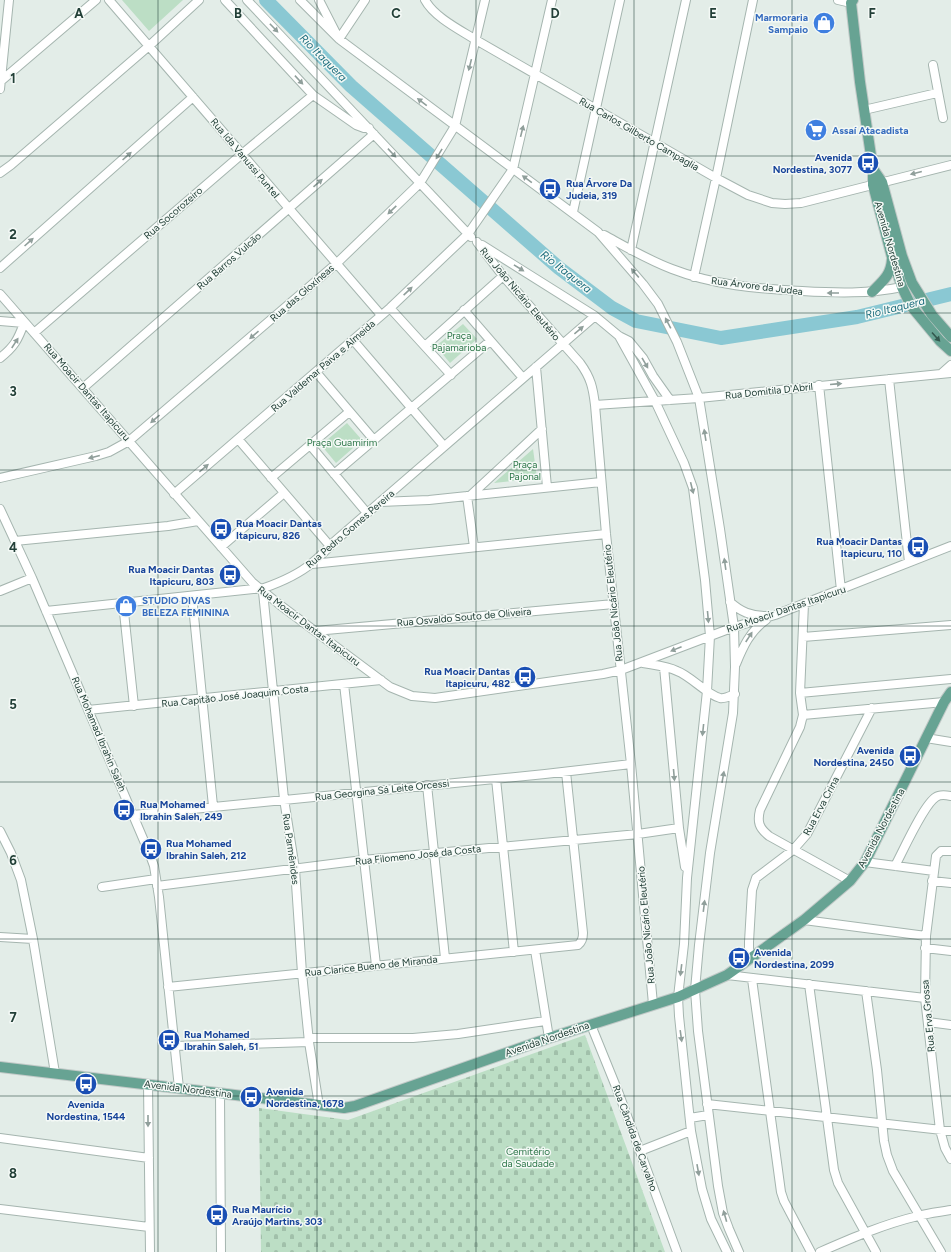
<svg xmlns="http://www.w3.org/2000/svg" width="951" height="1252" viewBox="0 0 951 1252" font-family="Figtree,sans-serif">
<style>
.green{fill:#bcdec5}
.cemetery{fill:url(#cemetery-stones)}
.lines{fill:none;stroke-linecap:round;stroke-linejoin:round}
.river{stroke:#8ac8d3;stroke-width:14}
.minor-casing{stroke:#a5b5af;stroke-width:10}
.major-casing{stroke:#c1c9c7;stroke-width:12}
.minor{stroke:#fff;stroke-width:8}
.major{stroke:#67a393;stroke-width:10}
.oneway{fill:#909f9b}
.oneway2{fill:#33584e}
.grid{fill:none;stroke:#223f37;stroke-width:1;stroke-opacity:0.55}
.labels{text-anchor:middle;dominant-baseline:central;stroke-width:3;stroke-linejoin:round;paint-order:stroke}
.shop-label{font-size:10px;font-weight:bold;fill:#366cbe;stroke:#f4f9f6;text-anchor:start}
.street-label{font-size:10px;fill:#223f37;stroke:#f4f9f6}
.transit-label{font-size:10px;font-weight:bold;fill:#164399;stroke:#f4f9f6;text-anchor:start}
.park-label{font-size:10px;fill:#2c7648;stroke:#f4f9f6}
.water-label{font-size:11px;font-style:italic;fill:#1b6c7c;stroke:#f4f9f6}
.grid-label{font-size:13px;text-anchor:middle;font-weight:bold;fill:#223f37;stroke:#f4f9f6;stroke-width:3;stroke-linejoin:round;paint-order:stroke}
</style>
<defs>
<pattern id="cemetery-stones" width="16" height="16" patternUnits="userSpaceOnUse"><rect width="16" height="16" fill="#bcdec5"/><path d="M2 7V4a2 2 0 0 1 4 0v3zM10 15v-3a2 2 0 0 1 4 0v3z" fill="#a1c0aa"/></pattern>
</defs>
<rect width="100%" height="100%" fill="#e3ede8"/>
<path class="green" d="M122 0H183L149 31Z
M463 324 477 339 450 363 436 346Z
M347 423 362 440 336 463 321 445Z
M533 449 537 478 494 483Z"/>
<path class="cemetery" d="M585 1035 665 1252H261L259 1108 348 1120Z"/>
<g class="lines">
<path class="river" d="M266 0 351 86 559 268 612 308 636 321 721 338 857 317 951 294"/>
<g class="minor-casing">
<path id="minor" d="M109 0 381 315
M225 0 313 95 356 125 364 128H369
M247 0 471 237
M300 0 339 39 598 232 643 284 658 304 677 342 699 398 720 529 734 627 735 667 733 713 710 853 699 945 695 990 698 1031 718 1186 723 1213 729 1229 739 1252
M319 0 339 39 365 0
M425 0C434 17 460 30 476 40L716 178 748 195 772 203 785 204 801 203 951 165
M838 0 851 3
M933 65 943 118
M1 81 96 0
M0 89 9 0
M864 110 937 93
M0 173 11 165 149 46 199 0
M573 212 620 0
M604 235C626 247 648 260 672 269 713 285 758 289 802 291 836 293 869 294 902 287
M477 242 503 276 580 363C591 378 593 388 595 405L606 534 631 764 653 1004
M482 245 595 316 619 336 629 341 643 358 653 376 670 400
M631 250 686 0
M0 268 193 97
M694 277 716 178 753 0
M0 294 252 582 280 605 390 687 412 696 435 698 603 674 621 670 734 627 775 615 951 546
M390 308 451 375
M464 310 523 378
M0 321 24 323
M34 333 242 154 313 95
M619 336 655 401 684 463 693 488 705 580 710 636 707 691 687 878 684 944 678 997 679 1016 691 1131 702 1189 711 1219 727 1252
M353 340 444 446
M425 346 503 276
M0 358C14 347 18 340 24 323
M536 367 547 487
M316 372 374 440
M942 373 951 365
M889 379 909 562
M819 385 841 590
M83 388 374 134
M595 405 699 398 951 373
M238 439 330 546
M310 445 367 513
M334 474 490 341
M0 478 96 456 109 452 129 441 337 263 420 183 455 126 485 0
M271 478 349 412
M174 494 390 308 468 234 513 169 552 0
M471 495 542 429
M467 496 474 547
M380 502 429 500 601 482
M0 509 32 578 150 855 154 866 159 897 179 1088
M15 541 168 526 198 521
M221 547 284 493
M312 564 606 534
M0 591 32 578
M263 592 284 799 295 869 302 973 309 1042 319 1106
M192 596 213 806
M730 602C741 612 751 616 766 616
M123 603 134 706
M804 604 800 693 803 715 800 727 760 810C757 822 759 828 769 836L850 881
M46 611 264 588C281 582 299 574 312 563 321 556 328 548 335 541L595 316
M315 631 614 604
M803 637 951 625
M643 663C654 665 667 666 677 671 691 676 707 695 720 698 725 699 730 696 735 694
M736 664C743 647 750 631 766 620
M664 667 679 828 685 867
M344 684 376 965
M800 693 951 679
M88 710 381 680
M803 715 944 702
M926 738 951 742
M496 779 514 952
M427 785 445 958
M133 815 545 774 631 764
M0 831 11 853 21 880 33 939 55 1073
M951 851H941L936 856 926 936 925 998 940 1130 945 1148 951 1159
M865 862 934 871
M895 866C903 851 924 804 936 797 940 794 946 795 951 796
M932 881 951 883
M157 886 363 860 638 834 679 828
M102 887 156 879
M804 920 926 936
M0 937 33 939
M925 948 951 951
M535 950 549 1038
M749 960V942L752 890 756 878 793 850 807 834 872 708
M727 975 925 998
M752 979 781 1192 784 1201 811 1252
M809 984 834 1170 838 1183 876 1252
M168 987 578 945C582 942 583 938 583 933L566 772
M866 991 877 1070 884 1141 887 1155 893 1171 941 1252
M928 1022 951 1025
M591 1025 619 1094 677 1252
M309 1038H413L458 1034 545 1021
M175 1046 309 1042
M148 1084 150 1252
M220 1093 221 1252
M707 1104 951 1131
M690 1118 708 1115
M0 1138 149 1158
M640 1151 691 1131
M0 1209 149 1227
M820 1252C852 1238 884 1224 918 1216 929 1213 940 1212 951 1210"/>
</g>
<g class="major-casing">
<path id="major" d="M853 0 851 3 860 82 873 169V185L892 257 902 287 911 306 940 341 951 351
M873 169 882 182 902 256 912 283 932 315 951 337
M872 292C883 281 891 275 892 259
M0 1067 344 1108 355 1106 549 1038 678 997 727 975 804 920 850 881 865 862 944 702 951 692"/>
</g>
<use href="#minor" class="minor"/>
<use href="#major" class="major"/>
</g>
<defs><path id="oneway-solid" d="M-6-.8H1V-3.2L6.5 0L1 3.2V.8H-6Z"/></defs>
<g class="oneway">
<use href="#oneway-solid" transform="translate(274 28) rotate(46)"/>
<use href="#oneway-solid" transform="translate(470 65) rotate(104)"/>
<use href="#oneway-solid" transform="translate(299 80) rotate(47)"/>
<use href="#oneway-solid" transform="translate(422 102) rotate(-143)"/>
<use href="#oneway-solid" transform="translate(522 131) rotate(-76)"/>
<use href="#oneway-solid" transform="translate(392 153) rotate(47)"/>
<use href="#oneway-solid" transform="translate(439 154) rotate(121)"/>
<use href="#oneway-solid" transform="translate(127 156) rotate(-42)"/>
<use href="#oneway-solid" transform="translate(916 173) rotate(166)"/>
<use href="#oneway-solid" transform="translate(527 179) rotate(-144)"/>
<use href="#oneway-solid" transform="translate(318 183) rotate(-41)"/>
<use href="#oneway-solid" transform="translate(392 210) rotate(136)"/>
<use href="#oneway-solid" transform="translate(29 242) rotate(-42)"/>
<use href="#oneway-solid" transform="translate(519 268) rotate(32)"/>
<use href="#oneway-solid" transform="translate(635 273) rotate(-130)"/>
<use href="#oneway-solid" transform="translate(408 291) rotate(-43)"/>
<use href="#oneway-solid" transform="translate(833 293) rotate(-180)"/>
<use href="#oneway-solid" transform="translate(668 323) rotate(-118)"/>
<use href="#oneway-solid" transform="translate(579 330) rotate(-40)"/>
<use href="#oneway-solid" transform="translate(254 335) rotate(139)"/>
<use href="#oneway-solid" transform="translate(15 343) rotate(-57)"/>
<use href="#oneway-solid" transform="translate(645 363) rotate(60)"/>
<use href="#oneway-solid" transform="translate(836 384) rotate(-5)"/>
<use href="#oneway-solid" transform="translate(155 419) rotate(139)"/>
<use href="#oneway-solid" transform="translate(705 435) rotate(-99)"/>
<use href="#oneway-solid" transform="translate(94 457) rotate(166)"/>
<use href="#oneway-solid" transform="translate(204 468) rotate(-40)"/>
<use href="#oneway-solid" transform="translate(692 488) rotate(76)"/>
<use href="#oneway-solid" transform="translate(725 564) rotate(-98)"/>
<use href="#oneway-solid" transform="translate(708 617) rotate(85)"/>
<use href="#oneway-solid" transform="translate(749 637) rotate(-57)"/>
<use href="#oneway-solid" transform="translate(676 649) rotate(158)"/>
<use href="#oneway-solid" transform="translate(703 730) rotate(96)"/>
<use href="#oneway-solid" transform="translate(674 775) rotate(85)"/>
<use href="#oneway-solid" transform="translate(723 777) rotate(-80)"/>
<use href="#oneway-solid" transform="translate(704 906) rotate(-83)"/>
<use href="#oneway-solid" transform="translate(681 970) rotate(97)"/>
<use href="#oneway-solid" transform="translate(681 1036) rotate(82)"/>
<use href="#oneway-solid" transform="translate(148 1121) rotate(90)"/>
<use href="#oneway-solid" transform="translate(698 1170) rotate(80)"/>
<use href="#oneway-solid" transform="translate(725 1216) rotate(-106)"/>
</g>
<use class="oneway2" href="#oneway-solid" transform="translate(936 337) rotate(48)"/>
<path class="grid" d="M158 0V1252M317 0V1252M476 0V1252M634 0V1252M792 0V1252M0 156H951M0 313H951M0 470H951M0 626H951M0 782H951M0 939H951M0 1096H951"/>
<defs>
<g id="shop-disc" transform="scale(1.15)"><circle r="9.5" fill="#3f7fe0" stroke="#f4f9f6"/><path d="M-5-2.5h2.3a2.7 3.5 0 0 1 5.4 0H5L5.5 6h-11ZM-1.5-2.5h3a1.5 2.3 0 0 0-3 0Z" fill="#fff"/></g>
<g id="supermarket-disc" transform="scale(1.15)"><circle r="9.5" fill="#3f7fe0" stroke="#f4f9f6"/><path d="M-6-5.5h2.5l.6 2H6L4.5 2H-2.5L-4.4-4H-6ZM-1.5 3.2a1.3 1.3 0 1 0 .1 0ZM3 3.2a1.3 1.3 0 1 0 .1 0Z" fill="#fff"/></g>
<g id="bus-disc" transform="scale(1.15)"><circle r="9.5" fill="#1a4fb4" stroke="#f4f9f6"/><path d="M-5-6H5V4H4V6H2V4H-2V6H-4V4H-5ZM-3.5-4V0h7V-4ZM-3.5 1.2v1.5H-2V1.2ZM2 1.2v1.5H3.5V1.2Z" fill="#fff"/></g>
</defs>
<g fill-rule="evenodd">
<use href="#shop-disc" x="824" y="23"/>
<use href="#supermarket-disc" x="816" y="130"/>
<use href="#bus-disc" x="868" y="163"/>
<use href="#bus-disc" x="550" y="189"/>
<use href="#bus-disc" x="221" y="529"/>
<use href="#bus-disc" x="918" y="547"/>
<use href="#bus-disc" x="230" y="575"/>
<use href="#shop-disc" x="126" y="606"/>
<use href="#bus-disc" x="525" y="677"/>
<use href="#bus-disc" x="910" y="756"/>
<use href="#bus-disc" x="124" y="810"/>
<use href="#bus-disc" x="151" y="849"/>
<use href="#bus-disc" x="739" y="958"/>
<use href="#bus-disc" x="169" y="1040"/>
<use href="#bus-disc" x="86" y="1084"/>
<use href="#bus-disc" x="251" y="1097"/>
<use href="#bus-disc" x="217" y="1215"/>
</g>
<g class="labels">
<g class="shop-label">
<text x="808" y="17" text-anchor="end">Marmoraria<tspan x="808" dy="12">Sampaio</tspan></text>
<text x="832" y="130">Assaí Atacadista</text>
<text x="142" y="600">STUDIO DIVAS<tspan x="142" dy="12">BELEZA FEMININA</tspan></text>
</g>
<g class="street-label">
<text transform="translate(639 134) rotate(30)">Rua Carlos Gilberto Campaglia</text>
<text transform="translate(245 158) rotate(50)">Rua Ida Vanussi Puntel</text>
<text transform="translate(173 213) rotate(-41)">Rua Socorozeiro</text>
<text transform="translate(890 244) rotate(74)">Avenida Nordestina</text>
<text transform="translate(229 261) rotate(-41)">Rua Barros Vulcão</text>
<text transform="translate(757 286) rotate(7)">Rua Árvore da Judea</text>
<text transform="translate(302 293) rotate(-41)">Rua das Gloxíneas</text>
<text transform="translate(520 294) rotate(50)">Rua João Nicário Eleutério</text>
<text transform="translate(323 366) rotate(-41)">Rua Valdemar Paiva e Almeida</text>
<text transform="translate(769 391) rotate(-6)">Rua Domitila D'Abril</text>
<text transform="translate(87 392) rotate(49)">Rua Moacir Dantas Itapicuru</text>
<text transform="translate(350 529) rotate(-41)">Rua Pedro Gomes Pereira</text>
<text transform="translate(613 603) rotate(-96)">Rua João Nicário Eleutério</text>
<text transform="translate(786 609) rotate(-19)">Rua Moacir Dantas Itapicuru</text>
<text transform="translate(464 617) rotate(-5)">Rua Osvaldo Souto de Oliveira</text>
<text transform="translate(309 626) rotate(37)">Rua Moacir Dantas Itapicuru</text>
<text transform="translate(235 696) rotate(-6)">Rua Capitão José Joaquim Costa</text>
<text transform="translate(99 734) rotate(67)">Rua Mohamad Ibrahin Saleh</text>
<text transform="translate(382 790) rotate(-6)">Rua Georgina Sá Leite Orcessi</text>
<text transform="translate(821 806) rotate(-62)">Rua Erva Crina</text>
<text transform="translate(881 828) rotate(-62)">Avenida Nordestina</text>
<text transform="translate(291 849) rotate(82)">Rua Parmênides</text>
<text transform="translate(418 855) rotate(-6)">Rua Filomeno José da Costa</text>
<text transform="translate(646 925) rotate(-95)">Rua João Nicário Eleutério</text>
<text transform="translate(371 966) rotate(-6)">Rua Clarice Bueno de Miranda</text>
<text transform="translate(928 1016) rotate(-95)">Rua Erva Grossa</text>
<text transform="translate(547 1039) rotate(-19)">Avenida Nordestina</text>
<text transform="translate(188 1089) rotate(7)">Avenida Nordestina</text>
<text transform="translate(635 1138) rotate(70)">Rua Cândida de Carvalho</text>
</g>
<g class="transit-label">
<text x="852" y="157" text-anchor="end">Avenida<tspan x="852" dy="12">Nordestina, 3077</tspan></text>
<text x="566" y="183">Rua Árvore Da<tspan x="566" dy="12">Judeia, 319</tspan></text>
<text x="236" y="523">Rua Moacir Dantas<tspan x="236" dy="12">Itapicuru, 826</tspan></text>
<text x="902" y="541" text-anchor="end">Rua Moacir Dantas<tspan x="902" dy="12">Itapicuru, 110</tspan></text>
<text x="214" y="569" text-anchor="end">Rua Moacir Dantas<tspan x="214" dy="12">Itapicuru, 803</tspan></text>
<text x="510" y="671" text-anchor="end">Rua Moacir Dantas<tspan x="510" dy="12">Itapicuru, 482</tspan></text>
<text x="894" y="750" text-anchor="end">Avenida<tspan x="894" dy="12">Nordestina, 2450</tspan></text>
<text x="140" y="804">Rua Mohamed<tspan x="140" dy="12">Ibrahin Saleh, 249</tspan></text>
<text x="166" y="843">Rua Mohamed<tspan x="166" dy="12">Ibrahin Saleh, 212</tspan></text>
<text x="754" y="952">Avenida<tspan x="754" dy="12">Nordestina, 2099</tspan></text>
<text x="184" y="1034">Rua Mohamed<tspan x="184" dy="12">Ibrahin Saleh, 51</tspan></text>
<text x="266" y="1091">Avenida<tspan x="266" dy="12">Nordestina, 1678</tspan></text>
<text x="86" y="1104" text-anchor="middle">Avenida<tspan x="86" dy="12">Nordestina, 1544</tspan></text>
<text x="232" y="1209">Rua Maurício<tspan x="232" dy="12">Araújo Martins, 303</tspan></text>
</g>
<g class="park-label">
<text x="459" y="335">Praça<tspan x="459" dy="12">Pajamarioba</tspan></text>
<text x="342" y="442">Praça Guamirim</text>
<text x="525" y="464">Praça<tspan x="525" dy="12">Pajonal</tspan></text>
<text x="528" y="1151">Cemitério<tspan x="528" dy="12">da Saudade</tspan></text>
</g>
<g class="water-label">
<text transform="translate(323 58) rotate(45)">Rio Itaquera</text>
<text transform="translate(566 272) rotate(38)">Rio Itaquera</text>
<text transform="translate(895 308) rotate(-14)">Rio Itaquera</text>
</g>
</g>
<g class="grid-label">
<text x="79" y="18">A</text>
<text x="238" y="18">B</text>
<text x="396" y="18">C</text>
<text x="555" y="18">D</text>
<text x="713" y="18">E</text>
<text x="872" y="18">F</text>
<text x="13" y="83">1</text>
<text x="13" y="239">2</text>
<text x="13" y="396">3</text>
<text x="13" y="552">4</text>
<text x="13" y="709">5</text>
<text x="13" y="865">6</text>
<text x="13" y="1022">7</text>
<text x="13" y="1178">8</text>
</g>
</svg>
